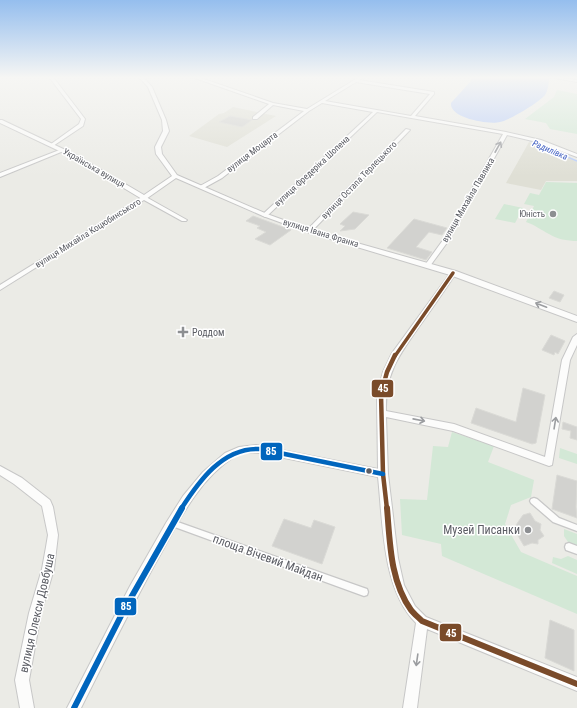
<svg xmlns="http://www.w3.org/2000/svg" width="577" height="708" viewBox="0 0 577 708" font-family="'Roboto Condensed',sans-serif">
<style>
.education{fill:#dfdfd5}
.green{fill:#d3e8d6}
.water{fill:#b9cdf8}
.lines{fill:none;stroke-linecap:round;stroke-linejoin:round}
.stream{stroke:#b9cdf8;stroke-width:1.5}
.building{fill:#d2d2cf;stroke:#dadad6}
.pedestrian-casing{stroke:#c7c7c7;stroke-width:2.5}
.minor-casing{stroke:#c7c7c7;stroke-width:2}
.tertiary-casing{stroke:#c7c7c7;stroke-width:2}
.pedestrian{fill:#fcfcfb;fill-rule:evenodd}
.minor{fill:#fcfcfb;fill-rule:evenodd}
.tertiary{fill:#fcfcfb;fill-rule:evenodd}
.bus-1-far2-casing{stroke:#fff;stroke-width:6}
.bus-1-far1-casing{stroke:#fff;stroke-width:8}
.bus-1-casing{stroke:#fff;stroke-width:9}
.bus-2-far1-casing{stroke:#fff;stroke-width:8}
.bus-2-casing{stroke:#fff;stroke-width:9}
.bus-1-far2{stroke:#7a4b2a;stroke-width:3.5}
.bus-1-far1{stroke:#7a4b2a;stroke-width:4.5}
.bus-1{stroke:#7a4b2a;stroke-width:6}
.bus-2-far1{stroke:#0065bd;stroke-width:4.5}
.bus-2{stroke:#0065bd;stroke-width:6}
.oneway{stroke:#9b9da0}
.poi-dot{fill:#8d8f92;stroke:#fff;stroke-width:1.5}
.bus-dot{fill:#5b5d64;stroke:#fff;stroke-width:1.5}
.labels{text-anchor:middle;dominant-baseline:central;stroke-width:3;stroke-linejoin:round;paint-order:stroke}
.far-water-label{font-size:9px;font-style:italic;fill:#4563c3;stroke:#fff}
.far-street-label{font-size:9px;fill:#5b5d64;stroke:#fff}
.far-poi-label{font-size:9px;fill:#5b5d64;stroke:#fff;text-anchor:end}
.poi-label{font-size:10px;fill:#5b5d64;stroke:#fff;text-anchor:start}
.near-poi-label{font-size:12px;fill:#5b5d64;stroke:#fff;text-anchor:end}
.near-street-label{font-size:12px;fill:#5b5d64;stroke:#fff}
.line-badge{stroke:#fff;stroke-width:1.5}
.badge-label{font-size:11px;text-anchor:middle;font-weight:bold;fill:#fff}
</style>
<rect width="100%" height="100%" fill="#ebebe6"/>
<path class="education" d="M233 107 276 116 227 147 189 136 219 114 224 113Z
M529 142 560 153 577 162V181H546L541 190 506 183Z"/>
<path class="green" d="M557 90 577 94V134L550 129 546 123 525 119 554 97Z
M546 182 577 183V241C567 241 557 239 549 234 541 230 535 225 526 222L534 206 524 204 530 193 539 195Z
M504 204 523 208 515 223 495 219Z
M452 432 494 446 488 462 534 480 531 497 511 505 505 524 521 552 577 576V614L442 556 441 544 402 535 400 499 427 500 433 446 448 447Z
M560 448 577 454V464L559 458Z
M564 529 577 534V547L570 545 564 536Z
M568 556 577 560V574L552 563 553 557 561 559Z"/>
<path class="water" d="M472 77H549C549 82 548 91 545 95 538 103 510 120 500 122 488 125 449 118 451 103L470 82Z"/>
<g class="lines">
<path class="stream" d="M524 138 577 161"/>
</g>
<path class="building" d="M230 116 252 120 242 127 219 122Z
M353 212 369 215 355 229 340 231 345 226 340 224Z
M253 216 291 230 270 245 255 239 266 232 257 228 260 226 246 221Z
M414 219 447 228 442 235 429 232 416 247 432 252 426 260 387 248Z
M554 291 564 295 560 302 549 298Z
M551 335 565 341 558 354 555 352 554 355 542 350Z
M523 388 545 395 536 443 532 444 471 423 476 408 516 422Z
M563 422 577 427V440L570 438 571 431 562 429Z
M557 475 577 481 576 507 577 518 552 509Z
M530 513 535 521 541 524 540 530 544 536 538 540V544L532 543 524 546 517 534 516 525 523 515Z
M284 519 311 528 314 520 335 527 322 564 272 546Z
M550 620 574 630V671L545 658Z"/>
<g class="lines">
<g class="pedestrian-casing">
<path id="pedestrian" d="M534 498 537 499 559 518 577 525V531L553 522 531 503 530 501 531 499Z
M172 520 364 588 367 589 368 592 367 595 364 596 172 526 169 525 168 523 169 521Z
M569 543 577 546V554L566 550 565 547 566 544Z"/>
</g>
<g class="minor-casing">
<path id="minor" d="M49 77H53L85 119 83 126 53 146 51 145V144L79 124 81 119Z
M141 77H150L142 79 140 78Z
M192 77H198L273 103 307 109 359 77H364L359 80 434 92V94L415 116 506 132 541 140 577 154V157L537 142 507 135 449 240 430 266 428 267 425 265 443 240 503 134 377 112 267 216 265 217 262 215 263 214 373 112 322 103 309 111 222 178 202 189 199 187 200 186 218 176 304 111 273 105 257 119H253V117L269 104ZM356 82 430 94 411 116 325 101Z
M553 77 577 80V82L555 78Z
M406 129 410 130 311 232H307V230Z
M62 149 66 150 0 177V173Z
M142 197H146L187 220 186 221H182L144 200 0 290V285Z
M453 271 456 273C445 290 433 307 421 324 400 354 385 372 386 411L454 424 545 457 562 360 573 337 577 334V345L570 360 552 465 549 466 453 431 386 417 388 474 398 558 404 585 415 606 426 617 577 677V691L427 629 417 708H403L416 623C382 589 383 523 378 477L260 453C251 452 242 452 234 457 196 481 176 527 155 564 129 612 105 660 81 708H67L130 586 166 523 183 496 203 472 225 453 239 447 256 445 378 469 377 394 383 372 392 353 451 272Z
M0 466 22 478 50 500 53 507 58 535 54 569 41 613 29 680 34 708H20L15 680 29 613 42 569 46 547 48 535 42 506 14 484 0 475Z"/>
</g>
<g class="tertiary-casing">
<path id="tertiary" d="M139 77H143L152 87 166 120 169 131 161 147 162 154 177 175 267 214 311 230 456 271 577 316V322L450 275 307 232 263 216 176 178 146 199H142L72 157 0 123V120H2L76 155 144 195 172 176 156 154 155 147 163 131 162 120 148 87Z"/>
</g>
<use href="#pedestrian" class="pedestrian"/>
<use href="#minor" class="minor"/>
<use href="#tertiary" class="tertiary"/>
<g class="bus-1-far2-casing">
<path id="bus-1-far2" d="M395 356 453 273"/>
</g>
<g class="bus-1-far1-casing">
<path id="bus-1-far1" d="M387 509 383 474 381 394 387 372 395 355"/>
</g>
<g class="bus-1-casing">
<path id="bus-1" d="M387 508C390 542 390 581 411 610 414 614 418 617 422 621L577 684"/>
</g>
<g class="bus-2-far1-casing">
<path id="bus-2-far1" d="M181 509C199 481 223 447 260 449L383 474"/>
</g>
<g class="bus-2-casing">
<path id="bus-2" d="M74 708 124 610 182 508"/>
</g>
<use href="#bus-1-far2" class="bus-1-far2"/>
<use href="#bus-1-far1" class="bus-1-far1"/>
<use href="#bus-1" class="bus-1"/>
<use href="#bus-2-far1" class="bus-2-far1"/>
<use href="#bus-2" class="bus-2"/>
</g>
<defs><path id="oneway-shaft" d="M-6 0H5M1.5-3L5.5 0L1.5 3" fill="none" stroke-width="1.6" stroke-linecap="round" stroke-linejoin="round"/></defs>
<g class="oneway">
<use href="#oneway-shaft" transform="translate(498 147) rotate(-61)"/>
<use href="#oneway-shaft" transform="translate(541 305) rotate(-159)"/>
<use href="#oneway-shaft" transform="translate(419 420) rotate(11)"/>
<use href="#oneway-shaft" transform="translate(555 423) rotate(-81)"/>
<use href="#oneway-shaft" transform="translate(417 660) rotate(98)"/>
</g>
<linearGradient id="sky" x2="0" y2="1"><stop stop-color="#95beee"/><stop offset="0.44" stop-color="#f6f6f4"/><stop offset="1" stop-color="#f6f6f4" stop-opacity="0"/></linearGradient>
<rect width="577" height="176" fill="url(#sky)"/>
<g class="poi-dot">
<circle cx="553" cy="214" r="4"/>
<path d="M181 326h4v4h4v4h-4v4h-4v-4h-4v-4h4z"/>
<circle cx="528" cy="530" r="4"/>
</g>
<circle class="bus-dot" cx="369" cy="471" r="3.5"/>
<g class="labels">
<g class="far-water-label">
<text transform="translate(550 150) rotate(23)">Радилівка</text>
</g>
<g class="far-street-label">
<text transform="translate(252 152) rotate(-37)">вулиця Моцарта</text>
<text transform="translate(94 168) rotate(30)">Українська вулиця</text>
<text transform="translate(312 171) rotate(-43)">вулиця Фредеріка Шопена</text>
<text transform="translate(359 180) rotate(-46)">вулиця Остапа Терлецького</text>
<text transform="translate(468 200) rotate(-60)">вулиця Михайла Павлика</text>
<text transform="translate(88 233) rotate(-32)">вулиця Михайла Коцюбинського</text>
<text transform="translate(321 233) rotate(17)">вулиця Івана Франка</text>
</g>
<g class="far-poi-label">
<text x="545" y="214">Юність</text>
</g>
<g class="poi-label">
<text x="192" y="332">Роддом</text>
</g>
<g class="near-poi-label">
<text x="520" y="530">Музей Писанки</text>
</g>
<g class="near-street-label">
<text transform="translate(268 558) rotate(20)">площа Вічевий Майдан</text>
<text transform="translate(37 613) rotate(-77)">вулиця Олекси Довбуша</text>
</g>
</g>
<g class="line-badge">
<rect x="371" y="379" width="23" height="19" rx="4" fill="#7a4b2a"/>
<rect x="260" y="442" width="23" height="19" rx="4" fill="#0065bd"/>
<rect x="114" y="597" width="23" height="19" rx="4" fill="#0065bd"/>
<rect x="439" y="623" width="23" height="19" rx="4" fill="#7a4b2a"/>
</g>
<g class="badge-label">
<text x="383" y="392">45</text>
<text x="271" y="455">85</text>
<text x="126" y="610">85</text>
<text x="451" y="637">45</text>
</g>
</svg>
